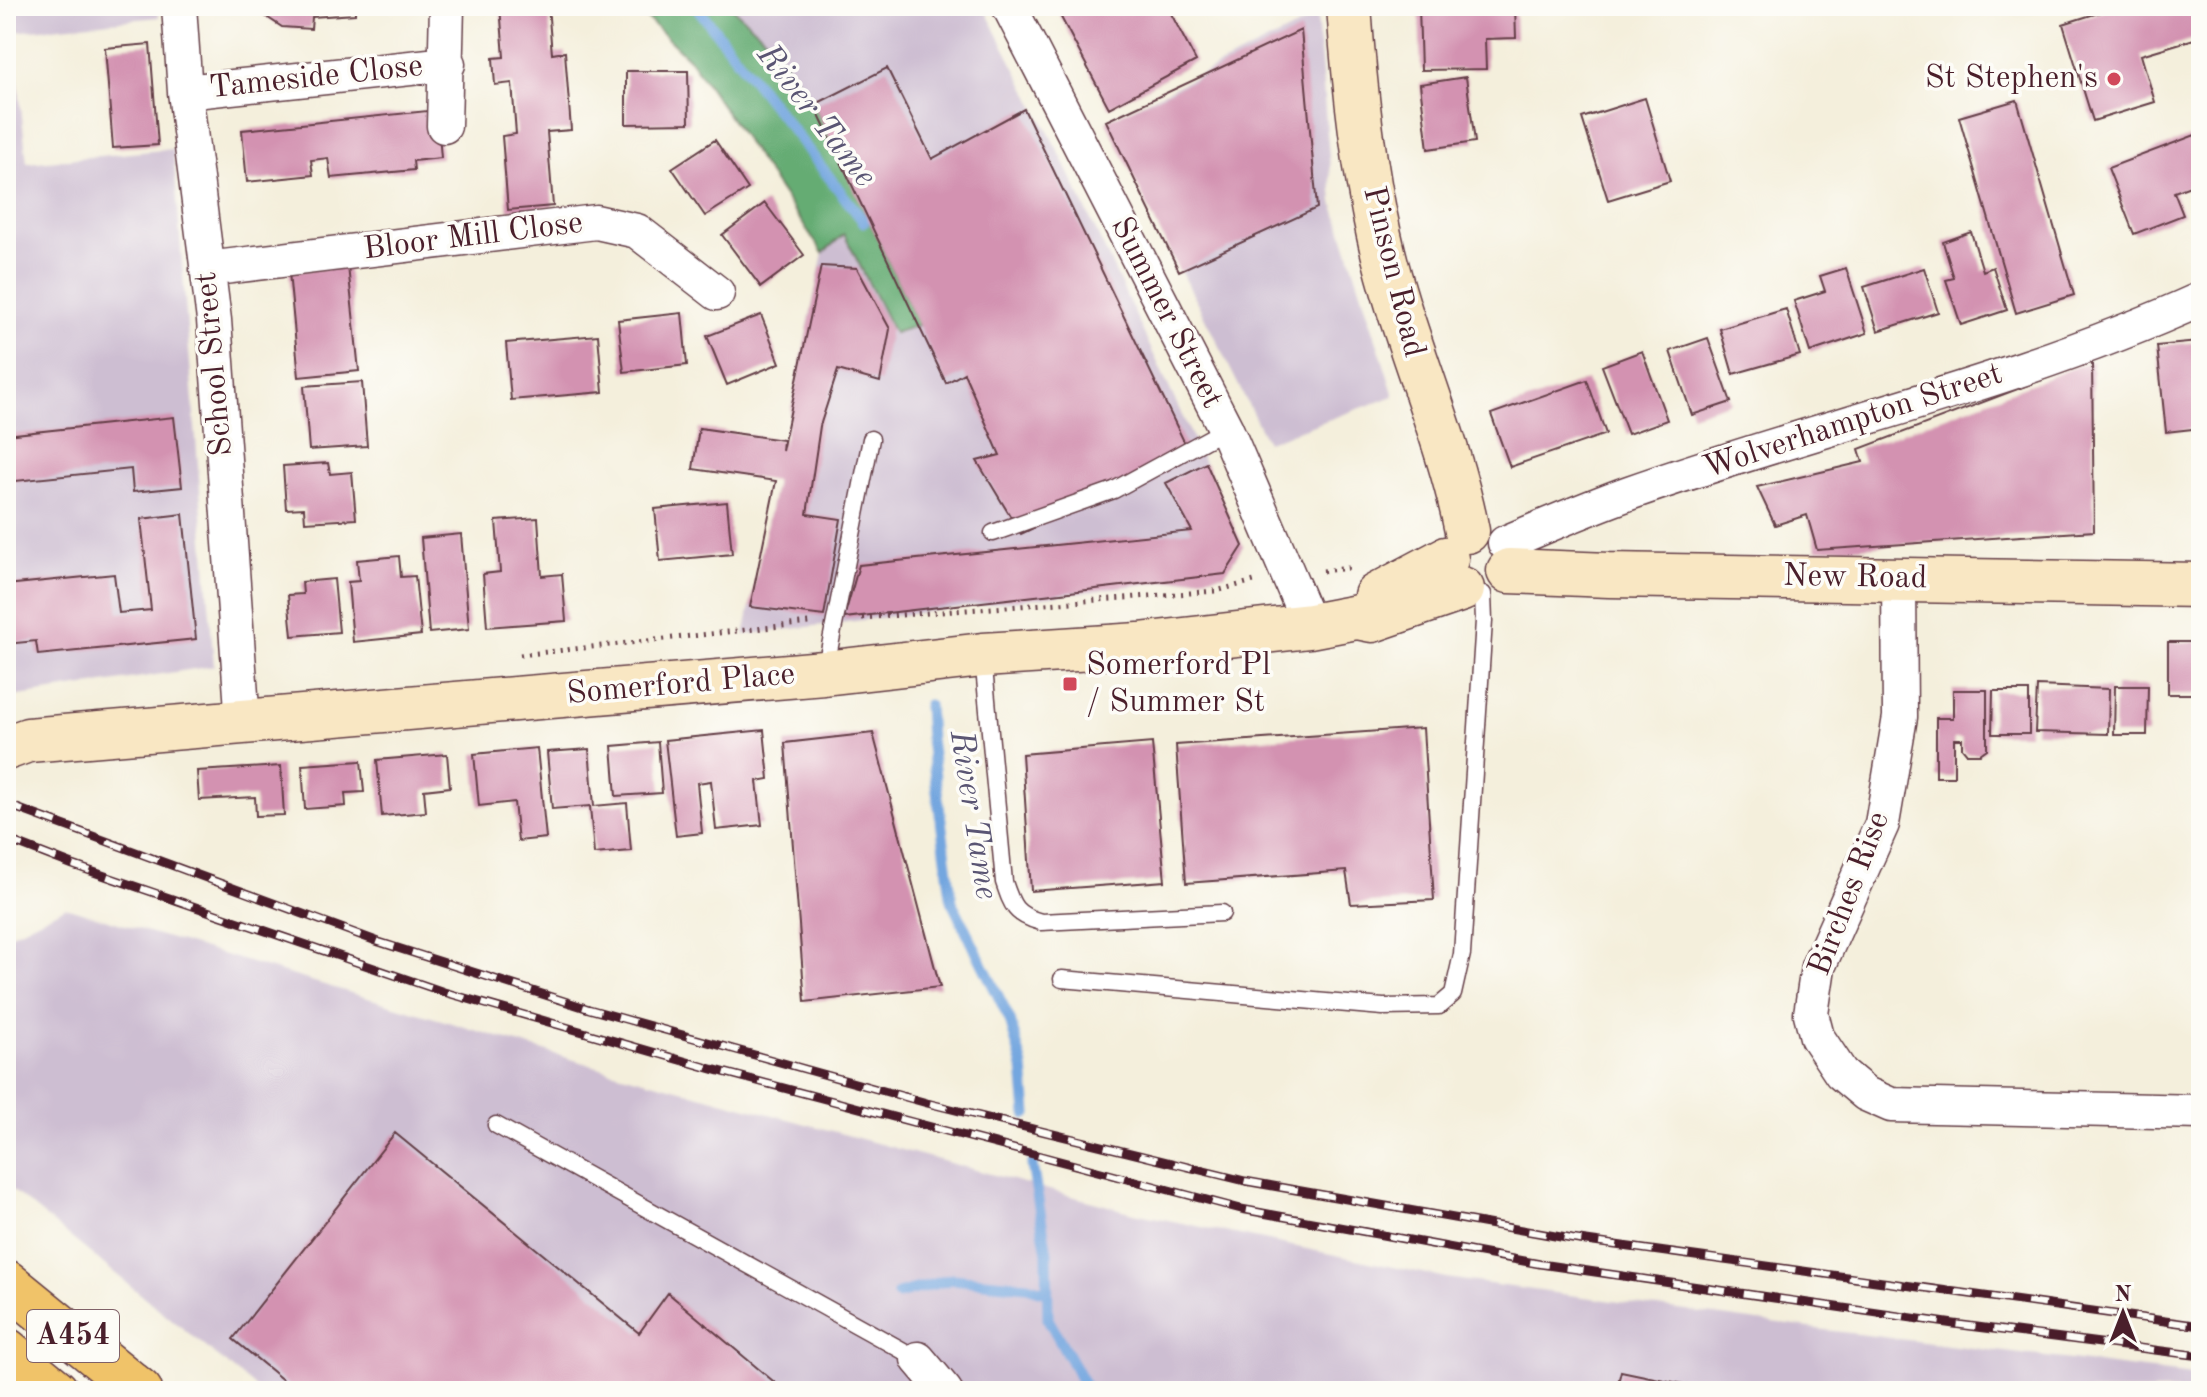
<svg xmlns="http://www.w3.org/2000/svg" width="2207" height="1397" viewBox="0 0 2207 1397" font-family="'Old Standard TT',serif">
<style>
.industrial{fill:#cdbed2}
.forest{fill:#65ac73;stroke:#58664f;stroke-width:2}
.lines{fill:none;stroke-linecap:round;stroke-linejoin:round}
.stream{stroke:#73a6df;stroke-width:11}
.building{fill:#d392b1}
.lane-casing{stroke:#643e46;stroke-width:19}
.street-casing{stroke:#643e46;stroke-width:37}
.secondary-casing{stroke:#643e46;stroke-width:47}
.highway-casing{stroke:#643e46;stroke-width:47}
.path{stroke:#643e46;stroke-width:5;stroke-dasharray:2 6;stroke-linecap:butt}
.lane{stroke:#fff;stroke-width:16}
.street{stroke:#fff;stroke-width:34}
.secondary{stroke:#f9e7c3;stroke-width:44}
.highway{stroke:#f0c369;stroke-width:44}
.rail-casing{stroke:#4a1f2b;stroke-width:9}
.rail{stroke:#fdfcf7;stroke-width:6;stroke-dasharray:18;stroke-linecap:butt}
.poi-dot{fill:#d1495b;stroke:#fdfcf7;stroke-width:3}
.labels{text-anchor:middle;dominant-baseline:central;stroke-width:7;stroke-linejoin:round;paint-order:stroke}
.shield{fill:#fdfcf7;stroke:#806168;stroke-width:2}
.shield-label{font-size:30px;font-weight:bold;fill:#4a1f2b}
.street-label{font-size:32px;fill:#4a1f2b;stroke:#fdfcf7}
.poi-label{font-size:32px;fill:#4a1f2b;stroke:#fdfcf7;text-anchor:end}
.water-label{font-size:34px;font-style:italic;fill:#5a5573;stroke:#fdfcf7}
</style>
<rect width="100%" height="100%" fill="#fdfcf7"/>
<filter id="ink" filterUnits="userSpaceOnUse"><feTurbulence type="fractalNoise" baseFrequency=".0125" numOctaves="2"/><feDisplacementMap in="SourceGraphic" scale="16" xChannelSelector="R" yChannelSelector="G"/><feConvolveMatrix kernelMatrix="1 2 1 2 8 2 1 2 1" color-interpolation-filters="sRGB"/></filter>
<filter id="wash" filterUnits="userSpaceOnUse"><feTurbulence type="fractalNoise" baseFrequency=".006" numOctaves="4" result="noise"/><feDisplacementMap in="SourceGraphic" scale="32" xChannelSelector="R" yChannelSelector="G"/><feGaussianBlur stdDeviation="1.8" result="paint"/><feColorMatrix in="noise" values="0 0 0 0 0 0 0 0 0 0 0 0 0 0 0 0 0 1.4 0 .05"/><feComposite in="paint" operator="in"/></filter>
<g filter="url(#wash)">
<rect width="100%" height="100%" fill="#f4efdc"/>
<path class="industrial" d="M6 6H158L159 17 13 32 27 163 173 149 214 666 6 698Z
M730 6H983L1063 160 1243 546 1225 574 744 635 823 253 843 234 894 333 918 325Z
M1317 17 1333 202 1394 396 1267 442 1106 121Z
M65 907 611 1071 1134 1213 1446 1278 1817 1329 2201 1376V1391H260L6 1185V937Z"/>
<path class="forest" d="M634 6H730L772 44 814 105 919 325 894 333 844 234 823 253 691 61Z"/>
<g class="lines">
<path class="stream" d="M696 6 864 222
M928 705 930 739 952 902 1010 1020 1023 1067 1027 1114
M1032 1165 1047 1253 1048 1319 1088 1391
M898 1294 952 1279 1027 1286 1046 1292"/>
</g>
<g id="blocks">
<path class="building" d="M250 6H355V14L312 17 311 29 282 27Z
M500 6H548L552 54 565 52 571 130 547 132 553 206 508 210 502 136 516 134 512 83 495 85 493 58 504 57Z
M1055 6H1167L1196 61 1109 108Z
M1443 6H1515L1516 38 1485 39 1486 69 1421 70 1419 7Z
M2120 6H2201V37L2141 55 2155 102 2093 121 2063 24Z
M1301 30 1317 208 1179 271 1106 121Z
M150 44 158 145 113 148 105 48Z
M887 68 932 159 1024 109 1190 454 1021 534 977 461 1000 455 964 373 946 383 814 105Z
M626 71H688L689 123 626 124Z
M1466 77 1475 142 1428 149 1420 84Z
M1645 98 1670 181 1608 200 1582 118Z
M2017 100 2074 295 2016 313 1959 117Z
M437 110 441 158 413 161 414 170 331 178 328 158 311 160 313 175 247 182 242 130Z
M2195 135 2201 151V182L2174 192 2183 215 2134 234 2108 168Z
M715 140 748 189 705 216 672 168Z
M765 203 804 255 761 287 722 235Z
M1971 232 1983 271 1993 267 2007 310 1961 325 1946 280 1954 278 1943 242Z
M348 266 359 371 299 377 289 272Z
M821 266 857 268 890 329 880 382 838 370 820 426 807 514 841 519 824 616 750 607 776 481 693 469 699 428 783 440 782 451Z
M1846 268 1867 333 1810 352 1794 301 1825 291 1820 276Z
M1924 268 1938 312 1878 331 1864 287Z
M1786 309 1800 355 1733 374 1720 329Z
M682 313 687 365 624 372 618 320Z
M761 315 780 363 727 385 707 336Z
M598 335 603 392 511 400 506 343Z
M1708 338 1731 402 1692 415 1670 351Z
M2198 342 2201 428 2166 432 2157 346Z
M1642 351 1667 420 1628 434 1602 366Z
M2092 361 2094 531 1817 550 1807 515 1775 525 1757 487 1863 462 1859 449Z
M1587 380 1606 434 1510 467 1491 414Z
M362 382 367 446 309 450 304 386Z
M174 417 182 487 133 492 131 469 6 482V435Z
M328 463 330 474 352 472 356 519 305 522 304 508 286 509 283 466Z
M1206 463 1243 546 1225 574 844 618 859 565 1192 531 1166 483Z
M727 502 732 554 660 561 655 509Z
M183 514 196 639 38 655 36 641 6 644V585L114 574 119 613 151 610 141 519Z
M538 518 542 576 562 574 566 621 487 627 483 574 500 572 496 521Z
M461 534 469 629 429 633 421 538Z
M399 556 401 577 415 576 421 635 353 642 348 582 359 581 357 560Z
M334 579 339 632 292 636 288 595 303 594 302 582Z
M2168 642H2200V694H2168Z
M2037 686 2109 689 2108 734 2035 732Z
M2115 686H2148L2147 735H2114Z
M1953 690H1987V749L1980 754H1967L1962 748V739H1954V777H1936V718H1953Z
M1993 691H2029V734H1992Z
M1423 728 1434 900 1351 904 1346 871 1186 883 1176 745Z
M764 730 769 779 757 781 762 825 716 830 711 781 697 783 702 833 676 836 665 740Z
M873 733 940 987 805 1002 785 743Z
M658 742 662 793 616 796 612 746Z
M1152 743 1165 881 1031 891 1022 754Z
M537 748 546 838 518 841 514 802 479 806 474 754Z
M589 749 594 806 627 803 631 851 594 854 590 806 552 809 547 752Z
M447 754 450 787 424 790 426 812 382 816 377 760Z
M361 761 364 792 345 793 346 806 305 809 302 765Z
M281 766 284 815 256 816 255 797 199 800 197 771Z
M395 1133 639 1333 668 1293 785 1391H296L233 1339Z
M1621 1371 1712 1390V1391H1616Z"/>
</g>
</g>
<g filter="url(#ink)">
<use href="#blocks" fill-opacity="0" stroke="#643e46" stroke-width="2"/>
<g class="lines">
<g class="lane-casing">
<path id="lane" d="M993 533 1114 490 1226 429
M983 657 1004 882C1012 906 1015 915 1041 922L1222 913
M825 671 871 439
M1062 979 1383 1007 1439 1006 1453 994 1462 954 1484 621 1483 594
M496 1125 918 1359"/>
</g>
<g class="street-casing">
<path id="street" d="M179 6 185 92 214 320 243 723
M1009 6 1226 429 1310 626
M185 92 448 64
M444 126 447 6
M207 269 596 222 637 231 717 293
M1505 543C1546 526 1587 508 1629 493 1819 426 2017 383 2201 299
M1899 578 1900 717 1882 824 1818 967 1811 1014 1817 1037 1841 1073 1866 1094 1891 1105 2201 1112
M918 1359 945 1391"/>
</g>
<g class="secondary-casing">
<path id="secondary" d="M1349 6C1354 82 1362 160 1379 235 1401 336 1447 430 1467 531
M1509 571 1609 575 2201 585
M1376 596 1446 559
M6 748 28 740 824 673 983 655 1139 645 1310 626 1357 617 1372 620 1462 589"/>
</g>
<g class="highway-casing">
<path id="highway" d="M6 1282 140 1391
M6 1350 56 1391"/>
</g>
<path class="path" d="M1323 571 1349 568
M862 618 1216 591 1254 581
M520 655 809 623"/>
<use href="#lane" class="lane"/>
<use href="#street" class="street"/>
<use href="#secondary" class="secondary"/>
<use href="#highway" class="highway"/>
<g class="rail-casing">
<path id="rail" d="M6 804 379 942 589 1009 927 1103 1245 1181 1572 1239 2201 1326
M6 839 73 865 444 992 712 1069 1241 1209 1540 1264 1954 1324 2201 1356"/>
</g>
<use href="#rail" class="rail"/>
</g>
</g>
<g class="poi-dot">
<circle cx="2114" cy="79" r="8"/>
<rect x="1062" y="676" width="16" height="16" rx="4"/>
</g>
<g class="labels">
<rect class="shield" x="27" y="1310" width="92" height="52" rx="6"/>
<g class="shield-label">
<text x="73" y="1336">A454</text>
</g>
<g class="street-label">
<text transform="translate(316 78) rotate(-6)">Tameside Close</text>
<text transform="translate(473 237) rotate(-7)">Bloor Mill Close</text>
<text transform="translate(1393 272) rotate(76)">Pinson Road</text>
<text transform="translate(1166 313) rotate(63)">Summer Street</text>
<text transform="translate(215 364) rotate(-95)">School Street</text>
<text transform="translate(1853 422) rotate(-18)">Wolverhampton Street</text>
<text transform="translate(1855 578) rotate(1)">New Road</text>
<text transform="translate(681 685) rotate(-5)">Somerford Place</text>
<text transform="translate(1850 894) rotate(-69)">Birches Rise</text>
</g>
<g class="poi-label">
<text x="2098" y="79">St Stephen's</text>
<text x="1086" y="666" text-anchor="start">Somerford Pl<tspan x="1086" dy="37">/ Summer St</tspan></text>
</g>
<g class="water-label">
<text transform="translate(816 116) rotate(52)">River Tame</text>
<text transform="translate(973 815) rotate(81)">River Tame</text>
</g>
</g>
<rect width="2207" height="1397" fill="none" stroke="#fdfcf7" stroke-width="32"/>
<g transform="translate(2123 1313)" stroke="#fdfcf7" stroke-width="6" paint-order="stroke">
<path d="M0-6L14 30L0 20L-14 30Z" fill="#4a1f2b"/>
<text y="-12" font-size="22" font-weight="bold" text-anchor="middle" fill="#4a1f2b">N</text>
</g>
</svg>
